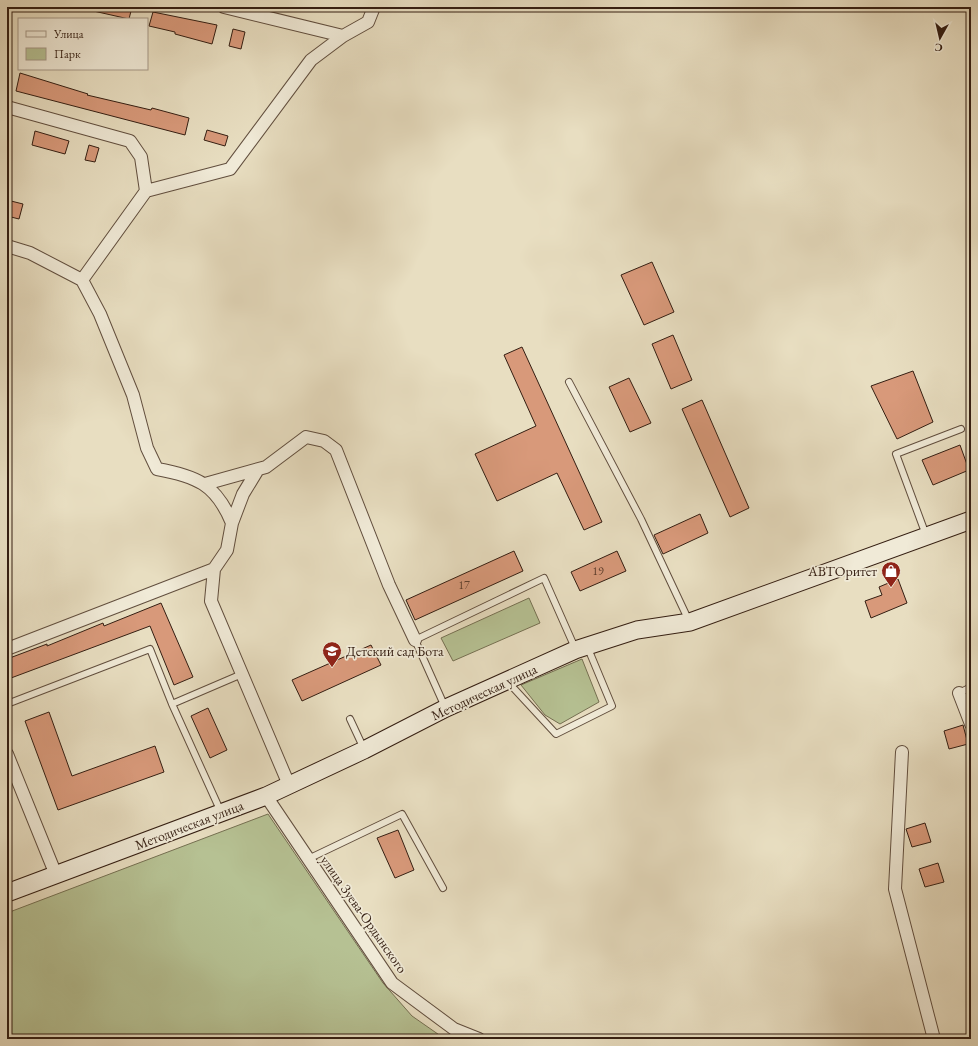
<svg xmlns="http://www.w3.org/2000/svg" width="978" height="1046" viewBox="0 0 978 1046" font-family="'EB Garamond',serif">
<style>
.green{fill:#b6c193;stroke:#757052}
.building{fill:#d8997a;stroke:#341e12}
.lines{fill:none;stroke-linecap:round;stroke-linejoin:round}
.lane-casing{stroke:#614e3e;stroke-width:8}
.street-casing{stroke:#614e3e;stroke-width:14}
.secondary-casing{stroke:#341e12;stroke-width:19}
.lane{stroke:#f0ead7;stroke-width:6}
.street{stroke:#f0ead7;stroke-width:12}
.secondary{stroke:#f0ead7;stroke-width:17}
.labels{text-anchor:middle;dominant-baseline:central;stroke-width:3.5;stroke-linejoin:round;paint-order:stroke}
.number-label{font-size:12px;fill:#5d3d2c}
.poi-label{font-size:14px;fill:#341e12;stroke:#f0ead7;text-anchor:end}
.street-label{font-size:14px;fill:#341e12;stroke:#f0ead7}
</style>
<rect width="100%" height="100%" fill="#e8dec1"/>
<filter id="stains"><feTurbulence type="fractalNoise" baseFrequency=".005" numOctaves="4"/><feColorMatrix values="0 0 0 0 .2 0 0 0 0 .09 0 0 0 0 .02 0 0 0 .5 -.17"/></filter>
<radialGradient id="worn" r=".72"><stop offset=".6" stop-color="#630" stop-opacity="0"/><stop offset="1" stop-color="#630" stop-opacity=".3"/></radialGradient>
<path class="green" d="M529 598 540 623 453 661 441 638Z
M582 659 599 702 560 724 545 715 521 685Z
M268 814 383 983 412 1016 445 1039H7V913Z"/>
<path class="building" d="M89 7H132L129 19 89 10Z
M153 12 217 25 212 44 175 34V32L149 26Z
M233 29 245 32 241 49 229 46Z
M20 73 88 94 87 95 151 110 152 108 189 118 185 135 16 91Z
M207 130 228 136 225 146 204 140Z
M35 131 69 141 65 154 32 145Z
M89 145 99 148 95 162 85 160Z
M7 200 23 204 19 219 7 216Z
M652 262 674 312 644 325 621 275Z
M673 335 692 380 671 389 652 344Z
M522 347 602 522 584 530 557 473 497 501 475 454 536 426 504 355Z
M913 371 933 422 897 439 871 386Z
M629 378 651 423 630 432 609 387Z
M702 400 749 508 730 517 682 409Z
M960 445 969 470 933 485 922 460Z
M700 514 708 533 663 554 654 535Z
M514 551 523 571 415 620 406 600Z
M617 551 626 571 580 591 571 572Z
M898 579 907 603 871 618 865 601 882 595 879 587Z
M161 603 193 677 174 685 150 626 11 678 7 666V659L47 644V646L103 623 104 626Z
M371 645 381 665 302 701 292 680Z
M208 708 227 750 210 758 191 716Z
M49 712 72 776 155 746 164 772 58 810 25 721Z
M963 725 968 744 949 749 944 731Z
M925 823 931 842 912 847 906 829Z
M398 830 414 870 395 878 377 838Z
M938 863 944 882 925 887 919 869Z"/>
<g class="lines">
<g class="lane-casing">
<path id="lane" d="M569 382 641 519 689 621
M926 535 896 454 961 429
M507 681 556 734 612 706 587 646
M959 693 971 687
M7 704 150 649 172 704 221 812
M172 704 242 674
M445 707 415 640 544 578 575 648
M350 719 364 749
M308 859 402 814 443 888"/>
</g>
<g class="street-casing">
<path id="street" d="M224 7 343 36
M7 107 130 141 141 157 146 191
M7 246 30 253 82 280
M82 280 146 191 230 169 311 60 343 36 368 22 374 7
M82 280 100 314 133 395 147 448 157 469C196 476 216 484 232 523
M257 471 243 494 232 523 227 550 214 569 211 601 289 785
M205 484 266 467 306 437 324 441 336 450 389 585 415 640
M7 649 214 569
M959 693 971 724
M902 752 895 889 934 1039
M7 754 56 875
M266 796 392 983 454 1029 479 1039"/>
</g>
<g class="secondary-casing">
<path id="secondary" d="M7 893 266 796 364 750 446 708 575 650 637 630 690 622 971 520"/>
</g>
<use href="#lane" class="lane"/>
<use href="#street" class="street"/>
<use href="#secondary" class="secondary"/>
</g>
<defs>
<g id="shop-pin" transform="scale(1)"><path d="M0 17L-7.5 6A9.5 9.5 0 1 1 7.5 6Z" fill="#8f2418" stroke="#f0ead7"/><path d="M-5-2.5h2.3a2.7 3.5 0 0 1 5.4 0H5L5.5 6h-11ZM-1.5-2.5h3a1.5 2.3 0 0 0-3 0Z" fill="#fff"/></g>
<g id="school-pin" transform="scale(1)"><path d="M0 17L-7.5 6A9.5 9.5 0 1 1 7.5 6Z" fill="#8f2418" stroke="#f0ead7"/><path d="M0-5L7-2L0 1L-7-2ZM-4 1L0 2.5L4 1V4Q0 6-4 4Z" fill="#fff"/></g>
</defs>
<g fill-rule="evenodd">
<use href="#shop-pin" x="891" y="571"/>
<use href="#school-pin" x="332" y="651"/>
</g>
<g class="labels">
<g class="number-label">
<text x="598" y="571">19</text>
<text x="464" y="585">17</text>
</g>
<g class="poi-label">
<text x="877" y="571">АВТОритет</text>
<text x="346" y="651" text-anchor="start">Детский сад Бота</text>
</g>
<g class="street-label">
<text transform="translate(484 692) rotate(-25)">Методическая улица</text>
<text transform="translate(189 825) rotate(-21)">Методическая улица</text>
<text transform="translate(364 914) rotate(55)">улица Зуева-Ордынского</text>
</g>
</g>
<rect width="978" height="1046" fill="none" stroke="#e8dec1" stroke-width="24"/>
<rect x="8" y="8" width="962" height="1030" fill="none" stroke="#341e12" stroke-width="2"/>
<rect x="12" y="12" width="954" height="1022" fill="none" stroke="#341e12"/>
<rect x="18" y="18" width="130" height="52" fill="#f0ead7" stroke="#a59888"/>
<rect x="26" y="31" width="20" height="6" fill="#f0ead7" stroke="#a59888"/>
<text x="54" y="38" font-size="12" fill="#341e12">Улица</text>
<rect x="26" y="48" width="20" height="12" fill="#b6c193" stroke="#a59888"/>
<text x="54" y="58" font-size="12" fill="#341e12">Парк</text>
<g transform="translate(940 38) rotate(188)" stroke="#f0ead7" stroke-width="3" paint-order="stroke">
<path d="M0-3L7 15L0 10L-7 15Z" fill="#341e12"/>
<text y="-6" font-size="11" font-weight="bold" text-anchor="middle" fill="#341e12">С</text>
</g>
<rect width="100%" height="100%" filter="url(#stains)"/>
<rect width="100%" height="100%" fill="url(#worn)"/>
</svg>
